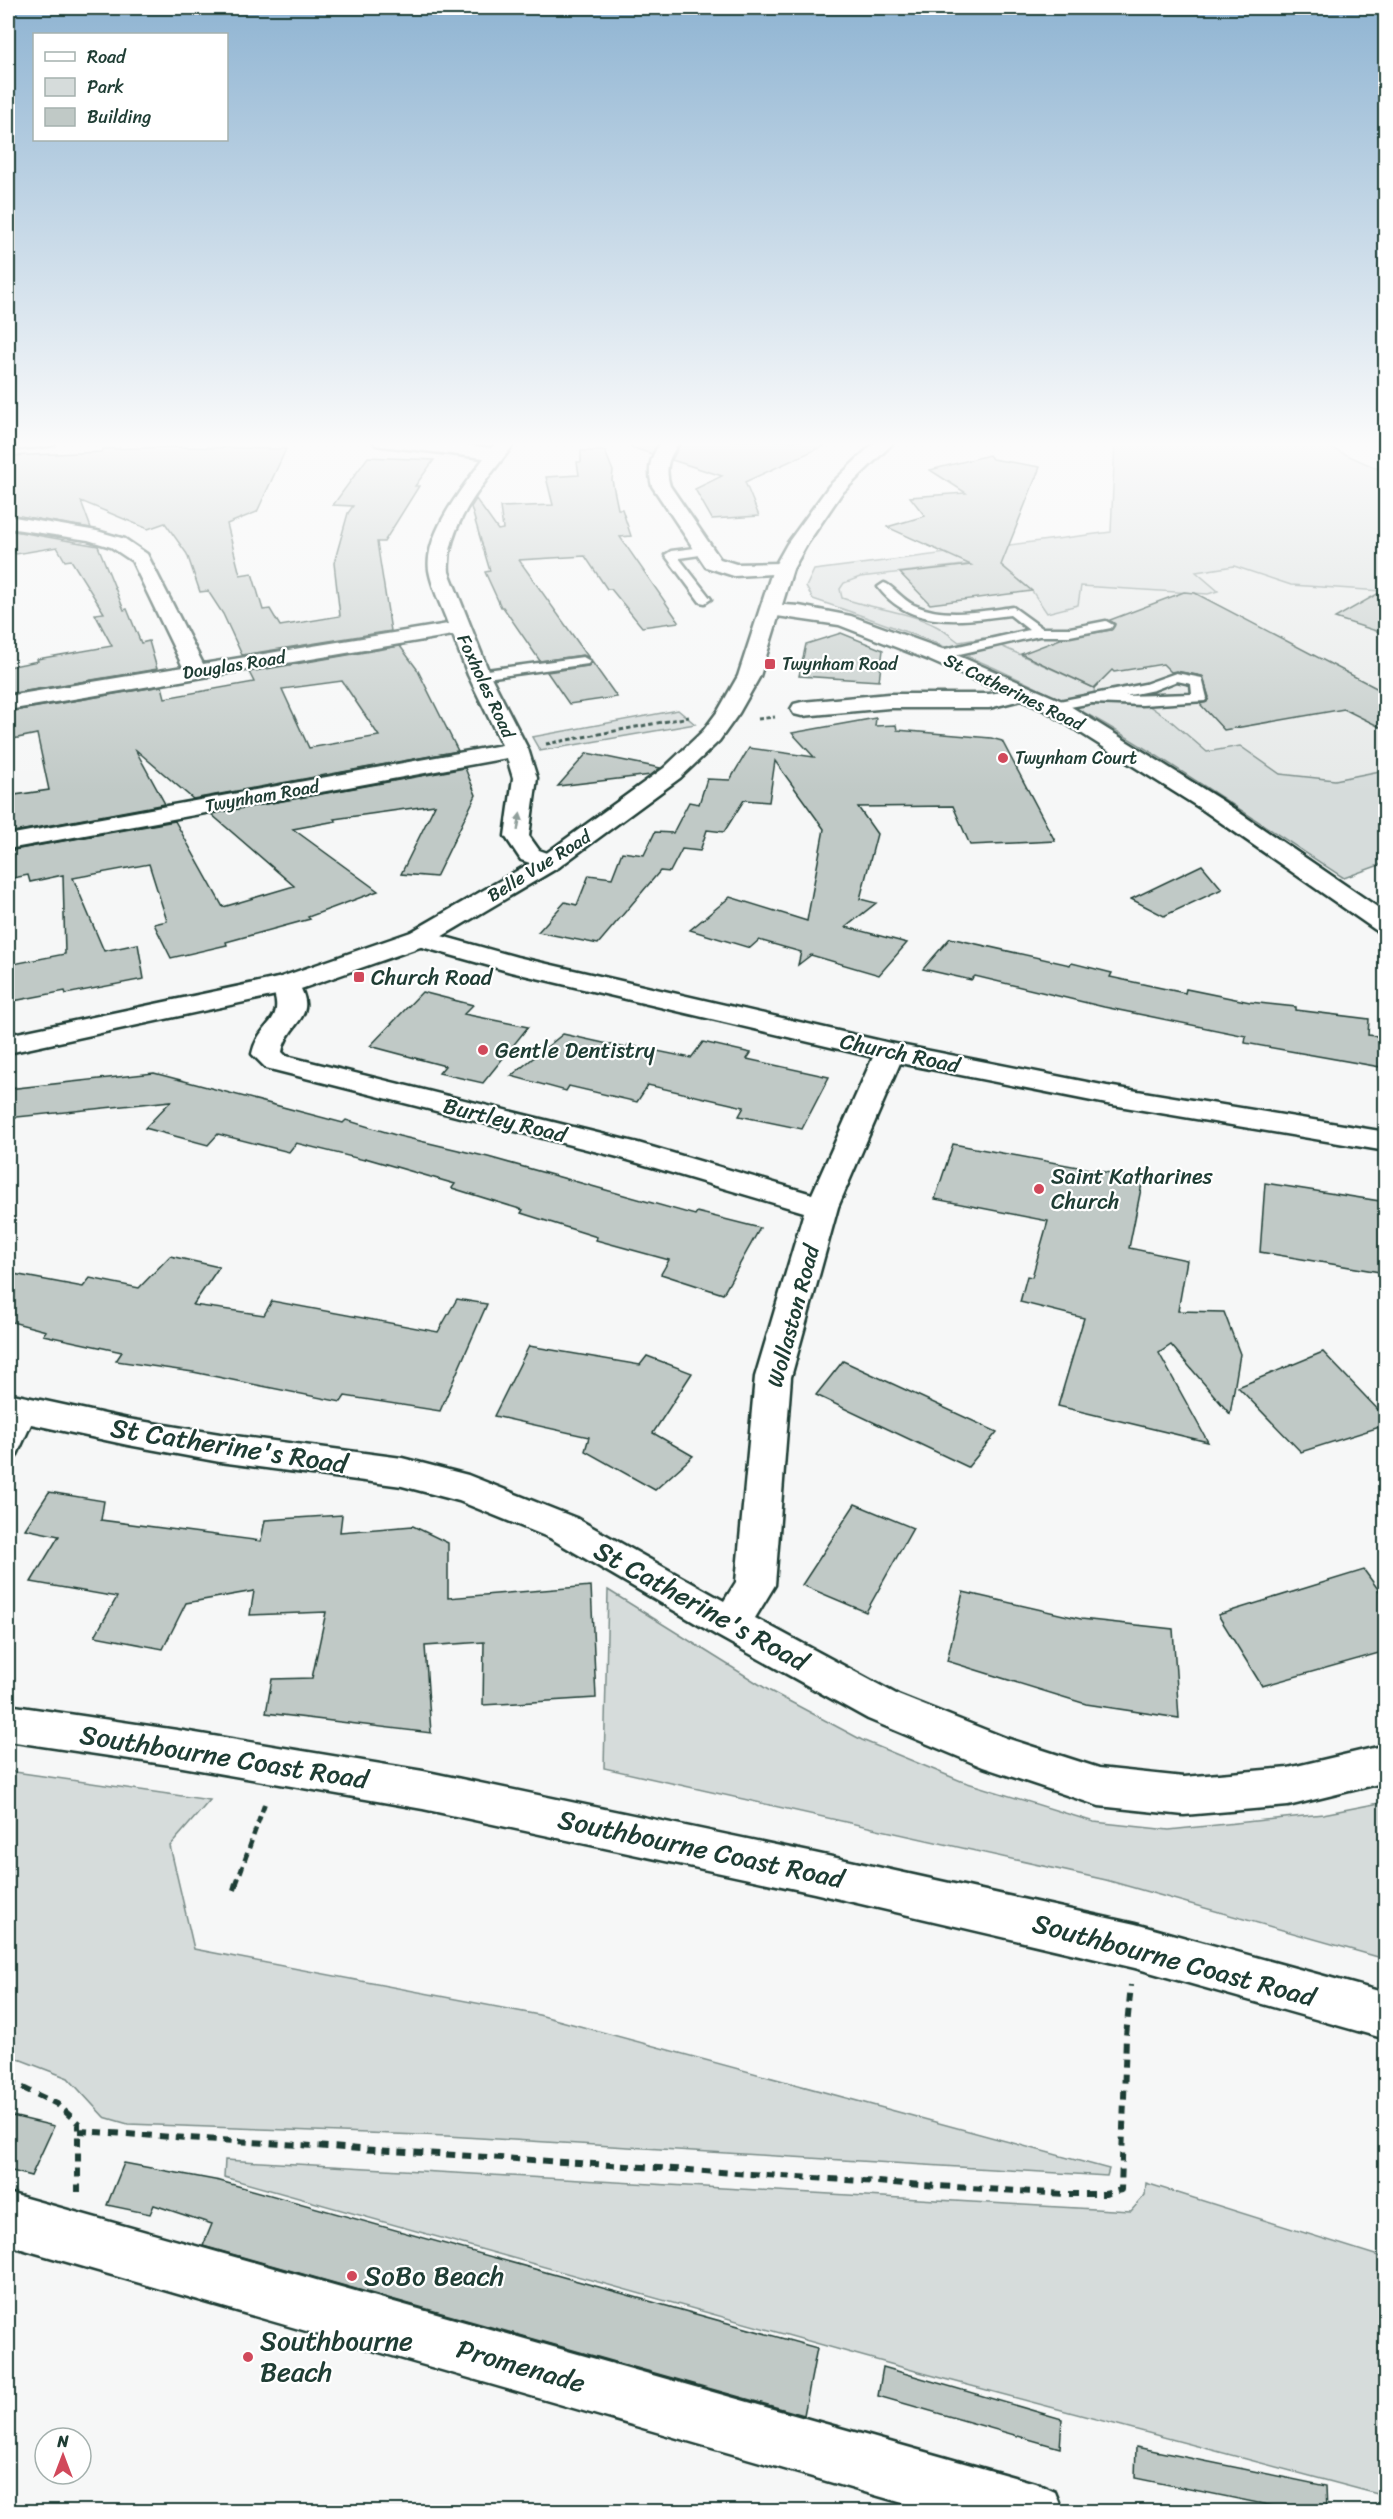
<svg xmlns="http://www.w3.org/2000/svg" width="1393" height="2519" viewBox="0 0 1393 2519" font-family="Sriracha,sans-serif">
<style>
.built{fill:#e6e9e8}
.green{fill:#d6dcdb;stroke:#7a8c88;stroke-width:1.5}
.building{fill:#c0c9c6;stroke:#1f3d34;stroke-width:1.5;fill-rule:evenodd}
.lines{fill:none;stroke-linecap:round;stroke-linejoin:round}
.lane-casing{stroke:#1f3d34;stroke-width:5}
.street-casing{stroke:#1f3d34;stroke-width:5}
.secondary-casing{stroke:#1f3d34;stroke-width:5}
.path-far2{stroke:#1f3d34;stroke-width:3;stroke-dasharray:4.5 3;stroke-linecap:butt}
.path-far1{stroke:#1f3d34;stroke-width:4.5;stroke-dasharray:8 5;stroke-linecap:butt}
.path{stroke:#1f3d34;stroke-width:6;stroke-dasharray:9 7;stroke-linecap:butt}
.lane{fill:#fff;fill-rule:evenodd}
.street{fill:#fff;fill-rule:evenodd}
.secondary{fill:#fff;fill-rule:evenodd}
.oneway{fill:#8f9e9a}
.poi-dot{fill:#d1495b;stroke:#fff;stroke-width:2}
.labels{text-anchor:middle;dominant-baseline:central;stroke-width:4.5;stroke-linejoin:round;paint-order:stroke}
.far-poi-label{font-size:18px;fill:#1f3d34;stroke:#fff;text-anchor:start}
.far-street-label{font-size:18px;fill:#1f3d34;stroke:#fff}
.poi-label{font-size:22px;fill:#1f3d34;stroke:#fff;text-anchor:start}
.street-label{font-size:22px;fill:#1f3d34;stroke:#fff}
.near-street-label{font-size:27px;fill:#1f3d34;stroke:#fff}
.near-poi-label{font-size:27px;fill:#1f3d34;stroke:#fff;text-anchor:start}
</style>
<rect width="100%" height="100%" fill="#f6f7f7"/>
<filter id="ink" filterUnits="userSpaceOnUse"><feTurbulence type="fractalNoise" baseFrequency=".0167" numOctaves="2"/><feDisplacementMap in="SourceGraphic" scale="12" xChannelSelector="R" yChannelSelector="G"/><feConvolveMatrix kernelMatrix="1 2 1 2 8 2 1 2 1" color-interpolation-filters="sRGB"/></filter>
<g filter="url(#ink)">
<path class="built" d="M1115 441H1316L1385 472V822L1264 826 1156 756 1065 702 958 653 813 599 806 587 814 570 1111 532Z"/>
<path class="green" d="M1115 441H1316L1385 472 1386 589 1382 591 1291 585 1234 566 1196 572 1218 591 1208 594 1081 586 1078 605 1047 613 1032 591 997 561 860 577 844 583 840 589 842 598C872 609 907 611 936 626 944 630 952 637 959 642L983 638 1094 688 1095 699 1142 701 1171 721 1207 752 1240 746 1280 774 1335 780 1385 770V863L1344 878C1264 826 1185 771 1103 723 1012 670 912 632 813 599L806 587 814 570 1111 532Z
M678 710 695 724 540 751 532 737Z
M608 1590 770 1691 862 1740 961 1781 1094 1822 1169 1830 1323 1814 1385 1802V1959L1106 1880 604 1768Z
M8 1771 210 1800 170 1846 194 1949 539 2015 1109 2169 1107 2176 447 2136 128 2124 104 2117 68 2078 8 2055Z
M225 2160 1131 2211 1145 2195 1146 2183 1385 2258V2496L919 2372 224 2177Z"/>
<path class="building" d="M632 441H659L652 454 631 447Z
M682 441H834L745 482 759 516 712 519 695 489 722 476 672 460Z
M180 447 286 449 257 512 227 524 240 575 252 573 263 610 270 609 280 626 340 616 334 563 348 513 353 506 333 505 368 457 434 460 415 486H419L384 542H377L391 631 242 655 223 614 208 591 200 592 187 554 165 523 148 529 81 501 91 528 8 514V456L101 452 103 449Z
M581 451H605L613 471 612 480 618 509H622L631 536 620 537 679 622 642 627 611 589H607L585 556 519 560 589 658 583 655 540 661 503 607H501L485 572 490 571 471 507 476 499 498 530 503 529 500 507 553 505 546 477 579 475 577 462H581Z
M989 455 992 459 1040 467 1001 565 1032 591 930 604 900 573 971 565 887 527 925 516 910 497 966 493 930 470Z
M8 530 98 546 124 610 127 609 141 643 149 641 157 669 8 694V667L38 661 37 659 112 646 95 614 104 613 71 560 65 561 57 547 16 554 8 538Z
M1386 589V634L1335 618Z
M1184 592 1195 593 1386 693V730L1344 709 1224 730 1200 704 1207 702 1209 697 1202 676 1176 671 1171 672 1163 664 1114 672 1112 670 1094 688 1021 654 1063 638 1111 630 1115 624 1110 620Z
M841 633 883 650 879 681 799 676 806 644Z
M400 646 417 669 458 751 193 799 135 749 165 804 8 833V796L49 790 37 734 8 740V712L162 686 165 698 254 682 249 672ZM342 681 379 736 309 748 282 689Z
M592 662 617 697 569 704 547 672 588 666Z
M876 718 875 726 896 725 897 730 991 738 1002 741 1055 841 970 845 953 806 858 807 877 834 860 899 876 903 846 927 907 943 879 975 811 955 798 965 801 952 759 940 750 948 690 930 730 897 807 921 824 829 775 761 769 802 744 800 724 832 707 830 700 851 682 849 670 872 660 871 598 944 538 932 565 902 577 905 589 875 612 878 622 852 644 855 655 832 673 833 689 802 699 804 707 779 730 780 749 748 814 757 792 733Z
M587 753 660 768 651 775 558 786Z
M465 768 476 795 436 877 401 874 435 805 334 819 336 821 293 829 378 891 308 917 310 919 226 942 227 945 171 958 154 924 167 921 149 864 73 878 104 951 138 944 144 979 66 994 65 991 8 1002V965L65 954 63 875 30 882 28 875 8 879V851L175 821 223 907 294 886 211 814Z
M1202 865 1222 889 1164 916 1131 899Z
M950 938 1070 965 1072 963 1112 973 1110 977 1185 993 1186 989 1250 1002 1296 1007V1010L1369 1019 1368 1035 1386 1037V1068L1245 1043 1246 1036 1104 1007 975 976 971 980 923 969Z
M422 992 473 1005 464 1014 528 1027 483 1083 439 1073 445 1066 370 1046Z
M563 1034 626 1048 628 1045 691 1058 703 1042 751 1053 747 1059 829 1077 802 1129 739 1116 744 1107 648 1085 637 1102 569 1086 566 1091 511 1076Z
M154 1073 343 1123 346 1120 399 1136 488 1157 695 1215 697 1212 760 1228 723 1294 661 1274 669 1260 596 1240 597 1237 521 1213 523 1210 452 1188 455 1184 365 1158 364 1160 296 1143 289 1152 218 1134 208 1145 145 1128 171 1101 8 1118V1089Z
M953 1144 1143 1179 1129 1248 1187 1260 1178 1311 1224 1312 1240 1354 1230 1414 1171 1345 1159 1353 1208 1442 1058 1406 1084 1318 1020 1302 1027 1276 1032 1277 1048 1221 935 1199Z
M1265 1183 1386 1202V1273L1260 1252Z
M170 1256 219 1267 193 1305 264 1315 272 1301 438 1332 457 1299 487 1304 440 1411 345 1396 341 1402 193 1372 116 1361 122 1352 43 1335 46 1331 8 1321V1273L83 1287 90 1278 139 1288Z
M529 1346 640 1365 647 1356 692 1373 653 1433 693 1456 655 1490 585 1451 589 1437 494 1416Z
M1323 1352 1386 1418V1425L1301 1452 1238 1387Z
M843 1361 997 1432 968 1467 816 1395Z
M49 1492 104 1501 101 1520 261 1541 265 1520 342 1515 340 1532 413 1526 448 1543V1598L591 1586 596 1698 483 1705 484 1642 425 1646 431 1733 266 1713 272 1679 312 1678 326 1612 250 1615 254 1591 186 1603 163 1649 95 1636 117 1597 31 1582 59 1536 25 1529Z
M855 1504 913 1528 866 1612 802 1585Z
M1364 1570 1386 1600V1651L1262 1686 1218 1615Z
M963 1592 1081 1619 1173 1629 1179 1718 1086 1704 947 1661Z
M8 2115 54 2126 31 2176 8 2170Z
M124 2163 220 2181 817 2348 804 2415 203 2246 212 2224 154 2205 150 2214 107 2205Z
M883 2367 1062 2419 1060 2448 878 2396Z
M1136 2447 1326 2486 1327 2511H1298L1135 2478Z"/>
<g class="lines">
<g class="lane-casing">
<path id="lane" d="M703 547 707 548 709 551 707 554 679 558 711 599 705 603 700 602 665 555 671 551Z
M884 583C892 585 902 600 914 605 944 619 982 611 1013 607L1042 628H1070L1106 621 1113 625 1111 628 1070 636H1039L937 659 932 658 930 655 932 652 1029 630 1010 615C963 621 910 630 878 587Z
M583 657 590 661 588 664 479 679 472 675 479 671Z
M1176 673 1202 678 1207 698 1205 701 1142 705 1092 703 1054 710 1047 706 1054 702 1145 684ZM1177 681 1191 684 1192 694 1125 696 1154 690Z
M26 1403 34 1405 37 1411 16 1457 8 1460V1426L18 1405Z"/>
</g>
<g class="street-casing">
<path id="street" d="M8 441H57L54 445 48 446 8 450Z
M373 441H426L491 448 498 441H516C489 479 445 522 449 572L490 675 528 749 537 778 529 836 539 850 559 857 563 862 559 867 550 870 521 860 505 836 513 778 507 758 8 849V835L502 745 468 675 453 635 8 710V696L183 667 132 561 111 547 88 540 8 528V516L97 531 125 539 147 554 203 664 448 624C442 607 432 588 429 570 424 534 464 486 484 458L382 446 376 445Z
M662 441H680C669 457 664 467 670 486L720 559 736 564 783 563 790 565 793 569 790 573 734 576 706 567 652 486C647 467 651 456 662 441Z
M770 604 799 606 851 616 945 650 1062 701 1221 800 1386 913V933L1377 931 1203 810 1046 711 1021 700 989 708H889L802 716 794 714 791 709 794 704 802 702 889 694H989L1002 692 929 660 839 625 763 614 760 610 763 606Z
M420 930 517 957 890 1043 1107 1086 1386 1132V1151L1107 1104 900 1063 838 1207 791 1377 775 1585 755 1618 898 1695 1006 1738 1099 1768 1184 1777 1288 1768 1386 1745V1782L1288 1806 1184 1815 1099 1806 983 1767 868 1719 716 1635 550 1538 459 1501 402 1486 220 1462 128 1445 8 1419V1393L128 1419 220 1434 402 1458 468 1475 576 1518 724 1601 736 1582 755 1377 804 1212 618 1157 266 1068 252 1054C259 1020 288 1024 271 985L275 979 285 977 295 979C322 1018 288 1020 282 1052L286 1056 638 1143 812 1194 873 1057 511 972 411 944 407 938 411 932Z
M8 1705 177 1730 423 1771 814 1853 1135 1924 1386 1993V2039L1135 1968 814 1893 423 1809 177 1766 8 1741Z
M8 2193 1035 2483 1055 2492 1063 2512H934L8 2245Z"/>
</g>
<g class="secondary-casing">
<path id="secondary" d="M876 441H895L841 494 807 544 793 569 760 676 739 713 719 741 680 778 559 867 429 944 295 991 8 1053V1035L278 978 411 932 541 857 664 768 703 731 718 711 738 676 773 569 787 544 829 486Z"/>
</g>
<path class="path-far2" d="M758 719 775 717
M546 744 689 717"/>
<path class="path-far1" d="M236 1885 266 1800"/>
<path class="path" d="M234 1890 236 1883
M8 2081 57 2104 78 2123V2192
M79 2131 1064 2194H1105L1121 2190 1126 2036 1131 1985"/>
<use href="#lane" class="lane"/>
<use href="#street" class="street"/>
<use href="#secondary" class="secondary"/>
</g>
<defs><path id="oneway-solid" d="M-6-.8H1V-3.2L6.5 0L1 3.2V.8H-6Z" transform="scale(1.5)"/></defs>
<use class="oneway" href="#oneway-solid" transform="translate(519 822) rotate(-81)"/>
</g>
<linearGradient id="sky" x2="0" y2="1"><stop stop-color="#8fb4d2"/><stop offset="0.56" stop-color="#fbfbfb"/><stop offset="1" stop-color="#fbfbfb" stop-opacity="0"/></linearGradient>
<rect width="1393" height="793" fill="url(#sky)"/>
<g class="poi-dot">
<rect x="764" y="658" width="12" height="12" rx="3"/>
<circle cx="1003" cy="758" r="6"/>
<rect x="353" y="971" width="12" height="12" rx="3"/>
<circle cx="483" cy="1050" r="6"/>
<circle cx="1039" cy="1189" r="6"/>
<circle cx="352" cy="2276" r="6"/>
<circle cx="248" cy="2357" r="6"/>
</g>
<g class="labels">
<g class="far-poi-label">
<text x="782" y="664">Twynham Road</text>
<text x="1015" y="758">Twynham Court</text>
</g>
<g class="far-street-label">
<text transform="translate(234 665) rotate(-9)">Douglas Road</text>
<text transform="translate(486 686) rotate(65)">Foxholes Road</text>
<text transform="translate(1014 692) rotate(26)">St Catherines Road</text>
<text transform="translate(262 796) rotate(-10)">Twynham Road</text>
<text transform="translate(539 866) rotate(-32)">Belle Vue Road</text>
</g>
<g class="poi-label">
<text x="371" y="977">Church Road</text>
<text x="495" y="1050">Gentle Dentistry</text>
<text x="1051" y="1176">Saint Katharines<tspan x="1051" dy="25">Church</tspan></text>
</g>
<g class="street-label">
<text transform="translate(900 1053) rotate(12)">Church Road</text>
<text transform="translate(505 1120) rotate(14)">Burtley Road</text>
<text transform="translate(793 1316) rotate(-75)">Wollaston Road</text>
</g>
<g class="near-street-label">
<text transform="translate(229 1446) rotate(9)">St Catherine's Road</text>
<text transform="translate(701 1606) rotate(29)">St Catherine's Road</text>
<text transform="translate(224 1757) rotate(9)">Southbourne Coast Road</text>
<text transform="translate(701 1849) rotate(12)">Southbourne Coast Road</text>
<text transform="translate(1174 1960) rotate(15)">Southbourne Coast Road</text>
<text transform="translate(521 2366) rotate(16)">Promenade</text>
</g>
<g class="near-poi-label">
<text x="364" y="2276">SoBo Beach</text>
<text x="260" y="2341">Southbourne<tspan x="260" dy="31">Beach</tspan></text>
</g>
</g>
<rect width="1393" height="2519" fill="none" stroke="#fff" stroke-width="30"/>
<rect x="15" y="15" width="1363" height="2489" fill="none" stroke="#1f3d34" stroke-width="2" filter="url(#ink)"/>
<rect x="33" y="33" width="195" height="108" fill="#ffffff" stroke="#a5b1ae" stroke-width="1.5"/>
<rect x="45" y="52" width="30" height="9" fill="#ffffff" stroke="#a5b1ae" stroke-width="1.5"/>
<text x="87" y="63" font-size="18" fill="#1f3d34">Road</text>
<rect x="45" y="78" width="30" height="18" fill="#d6dcdb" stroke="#a5b1ae" stroke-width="1.5"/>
<text x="87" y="93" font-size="18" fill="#1f3d34">Park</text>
<rect x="45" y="108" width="30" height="18" fill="#c0c9c6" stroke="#a5b1ae" stroke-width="1.5"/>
<text x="87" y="123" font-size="18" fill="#1f3d34">Building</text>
<g transform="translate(63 2456)"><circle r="28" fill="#ffffff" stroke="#a5b1ae" stroke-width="1.5"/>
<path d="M0-4.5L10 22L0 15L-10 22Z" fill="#d1495b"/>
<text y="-9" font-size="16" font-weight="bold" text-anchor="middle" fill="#1f3d34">N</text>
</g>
</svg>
